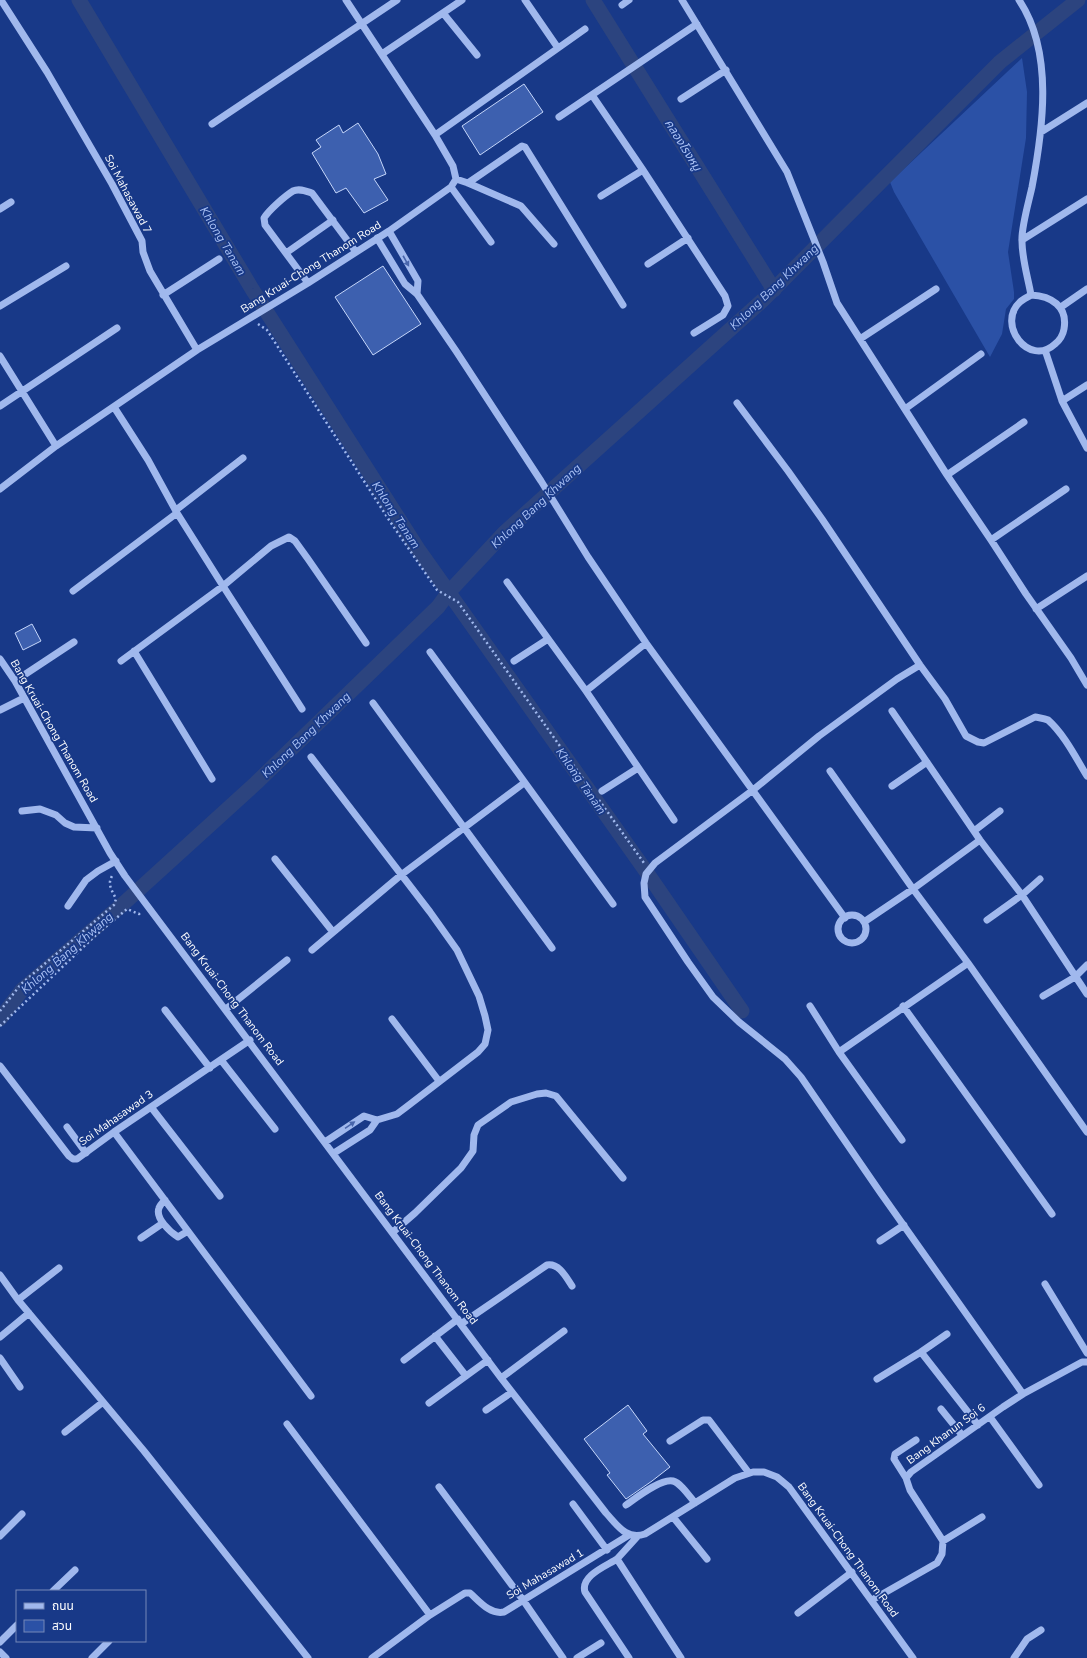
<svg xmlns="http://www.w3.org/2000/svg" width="1087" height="1658" viewBox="0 0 1087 1658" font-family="'Nunito Sans','Noto Sans Thai',sans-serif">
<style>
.green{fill:#2b51a6}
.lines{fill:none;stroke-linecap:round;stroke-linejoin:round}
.canal{stroke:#2c447f;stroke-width:15}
.building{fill:#3d60af;stroke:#c5d6fa}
.path{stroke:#a0b8ed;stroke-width:2.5;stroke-dasharray:2 3;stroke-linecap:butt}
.minor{stroke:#a0b8ed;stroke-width:7}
.oneway{fill:#4865ab}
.labels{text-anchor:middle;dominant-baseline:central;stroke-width:3.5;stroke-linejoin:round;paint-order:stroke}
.street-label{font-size:11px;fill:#fff;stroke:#183988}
.water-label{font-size:12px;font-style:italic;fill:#abc2f5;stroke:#183988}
</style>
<rect width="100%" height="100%" fill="#183988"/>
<path class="green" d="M1022 58 1027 92 1026 138 1008 252 1014 292V299L1006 309 1002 334 990 357 894 192 890 182Z"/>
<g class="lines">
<path class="canal" d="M79 0 252 289 418 549 643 867 742 1011
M593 0 774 290
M0 1019 22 990 123 904 256 783 438 607 449 592 504 533 764 299 1000 62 1078 0"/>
</g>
<path class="building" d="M524 84 543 112 480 155 462 126Z
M358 123 378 154 386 174 374 179 388 200 364 213 346 188 336 193 312 153 321 147 316 140 339 125 343 133Z
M383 266 421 324 373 355 335 297Z
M32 624 41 641 23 650 15 633Z
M628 1405 647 1431 643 1434 670 1467 652 1481 626 1499 607 1475 610 1473 584 1439Z"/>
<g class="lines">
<path class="path" d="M258 324 267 330 389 520 437 590 458 602 591 790
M599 800 644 863
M0 1011 21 984 114 905 116 899C112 890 107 885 112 876
M0 1026 95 936 127 909 139 914 140 913"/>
<path class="minor" d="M1 0 47 72 112 184 142 241 143 252 150 271 197 350
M525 0 558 48
M682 0 787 172 823 262 837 303 947 475 991 540 1026 594 1071 658 1087 685
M1019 0C1054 52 1043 129 1032 187 1029 201 1021 228 1022 241 1022 259 1028 278 1031 295
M622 5 629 0
M443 13 477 55
M382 54 462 0
M592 95 643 170 725 296 728 306 723 315 694 333
M681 99 726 70
M559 117 697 24
M212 124 397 0
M1041 132 1087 103
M435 135 585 29
M456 179 468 183 521 206 554 244
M468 183 522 146 525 147 623 305
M451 187 491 242
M601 196 643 170
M0 209 11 202
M389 231 418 281 417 294
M377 238 405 284 417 294 456 351 541 481 588 557 646 643 845 918
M1022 240 1087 199
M286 253 333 220
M648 264 688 238
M308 283 265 225 264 218C269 210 285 196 293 191 299 188 306 191 312 193L356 252
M163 295 219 259
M1031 295C1051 296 1068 306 1064 329 1063 335 1060 340 1055 344 1029 368 996 324 1020 302 1023 299 1028 297 1031 295Z
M0 306 66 266
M1061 307 1087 289
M860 339 936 289
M1045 350 1062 401 1087 448
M0 356 56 446
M1062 401 1087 385
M737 403 788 471 822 519 920 665 945 699 966 736 978 742 984 743 1035 717C1040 718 1044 718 1048 720 1064 734 1076 758 1087 776
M0 406 117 328
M114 407 148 460 177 513 223 586 302 709
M905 409 981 354
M947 475 1024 422
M0 489 56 446 197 350 308 283 389 231 451 187 456 179 453 166 435 135 346 0
M176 510 243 458
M991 540 1066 489
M507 582 586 691 674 820
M73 591 177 513
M1036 609 1087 576
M134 651 212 779
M430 652 613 904
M0 659 15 681 110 853 125 876 501 1378 606 1513C618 1526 626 1540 645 1534L735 1478 753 1472H764L777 1477 789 1487 913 1658
M121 661 223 586 271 546 289 537 295 541 308 559 366 643
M514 661 548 639
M920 665 897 679 819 736 753 790 655 863 646 874 644 883 645 897 688 962 713 997 739 1022 785 1059 801 1077 880 1192 1023 1394
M15 681 74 642
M586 691 646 643
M373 703 552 948
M0 710 24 698
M892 711 980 840 1022 895 1087 994
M311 757 430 912 457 950 479 996 485 1016 488 1030 485 1044 478 1052 405 1108 397 1114 377 1120 364 1116 325 1142
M830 771 913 889 968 963 1087 1132
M892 786 927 762
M602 791 638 768
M22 811 40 809 56 815 65 823 74 827 97 828
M974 831 1000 811
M275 859 333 932
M68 906 86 880 98 871 116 861
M838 929a14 14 0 1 1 28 0a14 14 0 1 1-28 0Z
M987 920 1022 895 1040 879
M864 922 913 889 980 840
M312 950 401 875 524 783
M1043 996 1075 977 1087 965
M810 1006 839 1052 902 1140
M903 1006 1052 1214
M226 1009 287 960
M165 1010 210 1068
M392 1019 439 1081
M839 1052 968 963
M221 1060 275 1129
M0 1066 69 1156 73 1159H77L114 1132 250 1040
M151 1107 220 1196
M67 1127 86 1153
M114 1132 311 1396
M334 1153 370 1130 377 1120
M165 1200C163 1202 160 1205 159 1208 155 1218 170 1232 178 1237L188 1231
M393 1232 415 1213 461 1168 473 1151 474 1135 478 1125 511 1102 537 1094 546 1093 556 1096 623 1178
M141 1238 163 1223
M880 1241 904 1225
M0 1275 18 1300 144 1451 308 1658
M1045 1284 1087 1353
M18 1300 59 1268
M461 1324 547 1265C559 1263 566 1277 572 1286
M947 1334 921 1352 978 1425
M0 1337 29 1313
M0 1358 20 1387
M404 1360 458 1319
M466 1376 488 1360
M501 1378 564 1331
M877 1379 921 1352
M429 1403 466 1376 435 1336
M941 1409 962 1435
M486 1410 512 1392
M990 1417 1039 1485
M287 1424 430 1615
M65 1432 103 1402
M670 1441 703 1420H709L749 1473
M906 1478 894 1459 895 1454 916 1440
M439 1487 523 1600 563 1658
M573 1504 607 1550
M626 1505C636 1498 661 1478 673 1481 681 1483 690 1497 695 1503
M673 1517 707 1559
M0 1536 22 1514
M637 1537 617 1559 681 1658
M943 1541 982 1517
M617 1559C606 1566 580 1576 585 1592L629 1658
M53 1591 75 1570
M872 1600 937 1563 942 1554 943 1541 910 1490 906 1478 911 1472 1003 1407 1023 1394 1082 1362H1087
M798 1613 852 1572
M0 1642 17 1625
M0 1652 6 1658
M92 1658 109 1641
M372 1658 430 1615 465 1593H470C479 1601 490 1615 504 1612L629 1535
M577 1658 601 1643
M1014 1658 1027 1639 1041 1630"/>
</g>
<defs><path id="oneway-solid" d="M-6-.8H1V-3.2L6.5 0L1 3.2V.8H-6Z"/></defs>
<g class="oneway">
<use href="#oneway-solid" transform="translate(406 261) rotate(61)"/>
<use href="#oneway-solid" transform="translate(350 1125) rotate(-34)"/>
</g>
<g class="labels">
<g class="street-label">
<text transform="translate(128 194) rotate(62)">Soi Mahasawad 7</text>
<text transform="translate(311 267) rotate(-32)">Bang Kruai-Chong Thanom Road</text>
<text transform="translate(54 731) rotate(60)">Bang Kruai-Chong Thanom Road</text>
<text transform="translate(232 999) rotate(53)">Bang Kruai-Chong Thanom Road</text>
<text transform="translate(116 1118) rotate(-35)">Soi Mahasawad 3</text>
<text transform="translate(426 1258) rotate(53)">Bang Kruai-Chong Thanom Road</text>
<text transform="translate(946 1434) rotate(-36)">Bang Khanun Soi 6</text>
<text transform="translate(848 1550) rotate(54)">Bang Kruai-Chong Thanom Road</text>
<text transform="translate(545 1574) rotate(-31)">Soi Mahasawad 1</text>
</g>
<g class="water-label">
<text transform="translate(683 145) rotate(58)">คลองโรงหมู</text>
<text transform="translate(223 241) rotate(59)">Khlong Tanam</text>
<text transform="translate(774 287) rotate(-44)">Khlong Bang Khwang</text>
<text transform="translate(536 506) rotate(-43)">Khlong Bang Khwang</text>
<text transform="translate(396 515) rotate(57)">Khlong Tanam</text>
<text transform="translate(306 735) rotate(-44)">Khlong Bang Khwang</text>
<text transform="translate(581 781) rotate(55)">Khlong Tanam</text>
<text transform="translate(67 953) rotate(-41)">Khlong Bang Khwang</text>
</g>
</g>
<rect x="16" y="1590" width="130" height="52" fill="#183988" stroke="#7488b8"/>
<rect x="24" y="1603" width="20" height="6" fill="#a0b8ed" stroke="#7488b8"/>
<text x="52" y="1610" font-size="12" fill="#ffffff">ถนน</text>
<rect x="24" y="1620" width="20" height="12" fill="#2b51a6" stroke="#7488b8"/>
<text x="52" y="1630" font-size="12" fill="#ffffff">สวน</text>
</svg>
